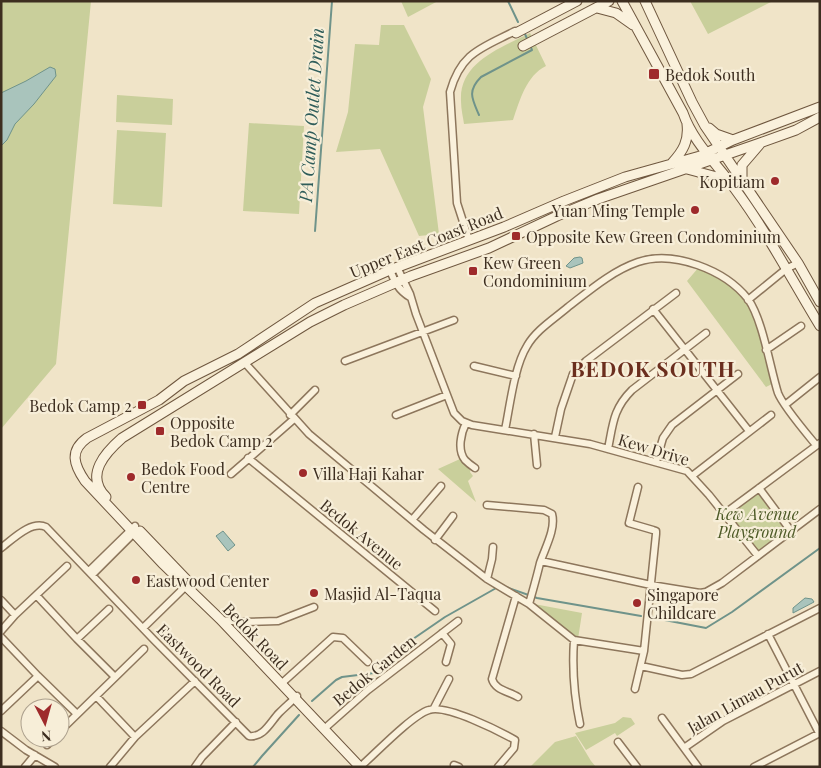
<svg xmlns="http://www.w3.org/2000/svg" width="821" height="768" viewBox="0 0 821 768" font-family="'Playfair Display',serif">
<style>
.green{fill:#c9cf9b}
.water{fill:#a9c4bc;stroke:#6f938a}
.lines{fill:none;stroke-linecap:round;stroke-linejoin:round}
.stream{stroke:#6f938a;stroke-width:2}
.street-casing{stroke:#8d765c;stroke-width:9}
.secondary-casing{stroke:#6f573f;stroke-width:11}
.street{stroke:#faf1dc;stroke-width:6}
.secondary{stroke:#faf1dc;stroke-width:9}
.poi-dot{fill:#9e2a2b;stroke:#f7eed8;stroke-width:2}
.labels{text-anchor:middle;dominant-baseline:central;stroke-width:4.5;stroke-linejoin:round;paint-order:stroke}
.poi-label{font-size:16px;fill:#3d2e20;stroke:#f7eed8;text-anchor:start}
.street-label{font-size:16px;fill:#3d2e20;stroke:#f7eed8}
.park-label{font-size:16px;font-style:italic;fill:#4d5a26;stroke:#f7eed8}
.water-label{font-size:18px;font-style:italic;fill:#2f5d5a;stroke:#f7eed8}
.district-label{font-size:21px;font-weight:bold;letter-spacing:1px;fill:#6b2e1e;stroke:#f7eed8}
</style>
<rect width="100%" height="100%" fill="#f0e4c8"/>
<path class="green" d="M1 1H91L56 364 1 429Z
M401 1H438L408 17Z
M690 1H773L708 34Z
M381 25H404L431 79 423 107 439 234 419 236 380 149 336 152 348 112 355 44 379 45Z
M530 33 546 66C526 76 520 100 513 120L464 124C463 117 461 109 461 101 459 62 501 48 530 33Z
M117 95 173 99 172 125 116 122Z
M249 123 304 126 299 214 243 211Z
M117 130 166 133 162 207 113 204Z
M699 267C716 275 736 285 746 301 762 324 766 356 774 383L766 387 687 281Z
M460 459 471 468 470 472 473 476 468 481 476 502 438 469Z
M759 491 788 530 755 555 727 515Z
M534 604 582 613 578 639 533 607Z
M623 717 631 718 635 724 617 736 615 733 586 750 575 733 615 723Z
M576 736 591 761 596 767 531 766 555 742Z"/>
<path class="water" d="M50 67 55 69 56 76 34 104 15 124 7 140 1 146V93L26 81Z
M580 257 582 258 583 263 570 268 566 266 574 258Z
M180 462 183 466 167 476 164 472Z
M223 531 235 545 228 551 216 536Z
M805 598 812 599 814 602 793 613V608Z"/>
<g class="lines">
<path class="stream" d="M508 1 518 22
M525 34 528 41
M479 115C472 99 467 91 481 77L532 50 530 45
M315 231 332 1
M506 587 537 598 641 616
M649 617 706 628 732 612 820 548
M312 701 336 680 342 677 374 673 413 639 445 617 498 587
M253 767 262 756 299 715"/>
<g class="street-casing">
<path id="street" d="M469 240 457 203 450 92C461 52 482 48 515 31
M397 267 410 294 416 314 454 413 462 421 472 425 590 444 687 471 709 495 758 556
M390 270C394 281 399 291 410 297
M748 300 786 269 798 263
M653 309 749 431
M766 350 801 326
M345 361 454 320
M245 363 309 434 424 530 487 579 529 604 574 640 644 651
M474 366 516 376
M785 405 820 377
M290 415 315 390
M396 415 447 395
M466 423C461 433 457 450 465 460 468 463 472 466 475 468
M505 430C510 406 514 367 527 346 536 330 554 319 568 307 590 290 612 271 638 262 674 250 725 270 748 299 763 320 770 368 778 393 783 406 807 434 816 445
M534 434 537 465
M555 437 561 409 573 374 586 361 676 293
M608 449C613 424 613 409 632 390L706 333
M248 458 435 611
M656 462 663 438 672 425 738 374
M231 474 294 419
M692 476 771 415
M759 488 791 531
M487 505 544 510 552 514C556 529 545 548 540 563 537 576 533 590 529 604
M724 514 820 443
M412 520 441 486
M435 540 453 516
M1 548C12 540 31 520 46 527L154 640 249 736C264 738 271 721 279 713 285 707 291 702 297 696
M541 561 651 585 700 593 706 592 722 583 820 509
M89 571 135 526
M93 574 137 530
M487 579 492 559 493 547
M37 596 77 639 115 677
M516 596 492 679C495 690 508 691 518 697
M1 600 15 615
M220 620 243 622 278 621 314 607
M143 628 189 583
M1 631 15 615 67 566
M442 633 451 644 446 662
M768 634 819 733
M1 637 38 676 77 714
M77 639 109 609
M574 640C572 669 574 696 580 724
M641 666 682 675 691 674 820 608
M281 684 333 637 343 638 368 662
M635 689 644 651 656 534V531L653 530 629 523 638 487
M96 696 135 737
M434 708 449 679
M1 711 38 676
M662 718 698 767
M324 729 368 690 458 621
M1 731 26 750 55 767
M60 731 144 649
M618 742 637 767
M47 745 54 738
M684 748 723 721 820 671
M454 765 459 767
M25 767 35 755
M110 767 135 737 195 681
M195 767 202 757 236 722
M360 767C375 754 412 715 429 710 446 704 499 731 515 740L514 748 498 767
M754 767 820 733"/>
</g>
<g class="secondary-casing">
<path id="secondary" d="M622 1 683 113C693 142 717 164 735 189 767 232 792 280 820 326
M645 1 692 102 705 126 798 263 820 302
M597 8 616 13 633 25
M516 33 577 1
M523 46 609 1
M709 128 716 134 733 140
M672 163C683 151 689 141 687 124
M687 169 717 177 726 182
M742 180V165L760 144
M106 497C84 475 106 452 122 438L310 322 344 305 411 276 489 248 557 216 598 199 760 143 796 130 820 117
M140 531 186 579
M360 767 220 619 162 563 85 481C74 465 69 451 87 438L159 400 184 381 238 354 315 303 390 270 504 227 564 201 625 177 700 156 733 140 820 107"/>
</g>
<use href="#street" class="street"/>
<use href="#secondary" class="secondary"/>
</g>
<g class="poi-dot">
<rect x="648" y="68" width="12" height="12" rx="2.5"/>
<circle cx="775" cy="181" r="5"/>
<circle cx="695" cy="210" r="5"/>
<rect x="511" y="231" width="10" height="10" rx="2.5"/>
<rect x="468" y="266" width="10" height="10" rx="2.5"/>
<rect x="137" y="400" width="10" height="10" rx="2.5"/>
<rect x="155" y="426" width="10" height="10" rx="2.5"/>
<circle cx="303" cy="473" r="5"/>
<circle cx="131" cy="477" r="5"/>
<circle cx="136" cy="580" r="5"/>
<circle cx="314" cy="593" r="5"/>
<circle cx="637" cy="603" r="5"/>
</g>
<g class="labels">
<g class="poi-label">
<text x="665" y="74">Bedok South</text>
<text x="765" y="181" text-anchor="end">Kopitiam</text>
<text x="685" y="210" text-anchor="end">Yuan Ming Temple</text>
<text x="526" y="236">Opposite Kew Green Condominium</text>
<text x="483" y="262">Kew Green<tspan x="483" dy="18">Condominium</tspan></text>
<text x="132" y="405" text-anchor="end">Bedok Camp 2</text>
<text x="170" y="422">Opposite<tspan x="170" dy="18">Bedok Camp 2</tspan></text>
<text x="141" y="468">Bedok Food<tspan x="141" dy="18">Centre</tspan></text>
<text x="313" y="473">Villa Haji Kahar</text>
<text x="146" y="580">Eastwood Center</text>
<text x="324" y="593">Masjid Al-Taqua</text>
<text x="647" y="594">Singapore<tspan x="647" dy="18">Childcare</tspan></text>
</g>
<g class="street-label">
<text transform="translate(426 242) rotate(-22)">Upper East Coast Road</text>
<text transform="translate(654 449) rotate(17)">Kew Drive</text>
<text transform="translate(362 534) rotate(39)">Bedok Avenue</text>
<text transform="translate(256 636) rotate(46)">Bedok Road</text>
<text transform="translate(199 665) rotate(45)">Eastwood Road</text>
<text transform="translate(374 670) rotate(-39)">Bedok Garden</text>
<text transform="translate(745 697) rotate(-29)">Jalan Limau Purut</text>
</g>
<g class="park-label">
<text x="757" y="513">Kew Avenue<tspan x="757" dy="18">Playground</tspan></text>
</g>
<g class="water-label">
<text transform="translate(311 115) rotate(-86)">PA Camp Outlet Drain</text>
</g>
<g class="district-label">
<text x="653" y="368">BEDOK SOUTH</text>
</g>
</g>
<rect width="821" height="768" fill="none" stroke="#3d2e20" stroke-width="5"/>
<g transform="translate(45 723) rotate(174)"><circle r="24" fill="#f7eed8" stroke="#ada18e"/>
<path d="M0-4L9 19L0 12L-9 19Z" fill="#9e2a2b"/>
<text y="-8" font-size="14" font-weight="bold" text-anchor="middle" fill="#3d2e20">N</text>
</g>
</svg>
